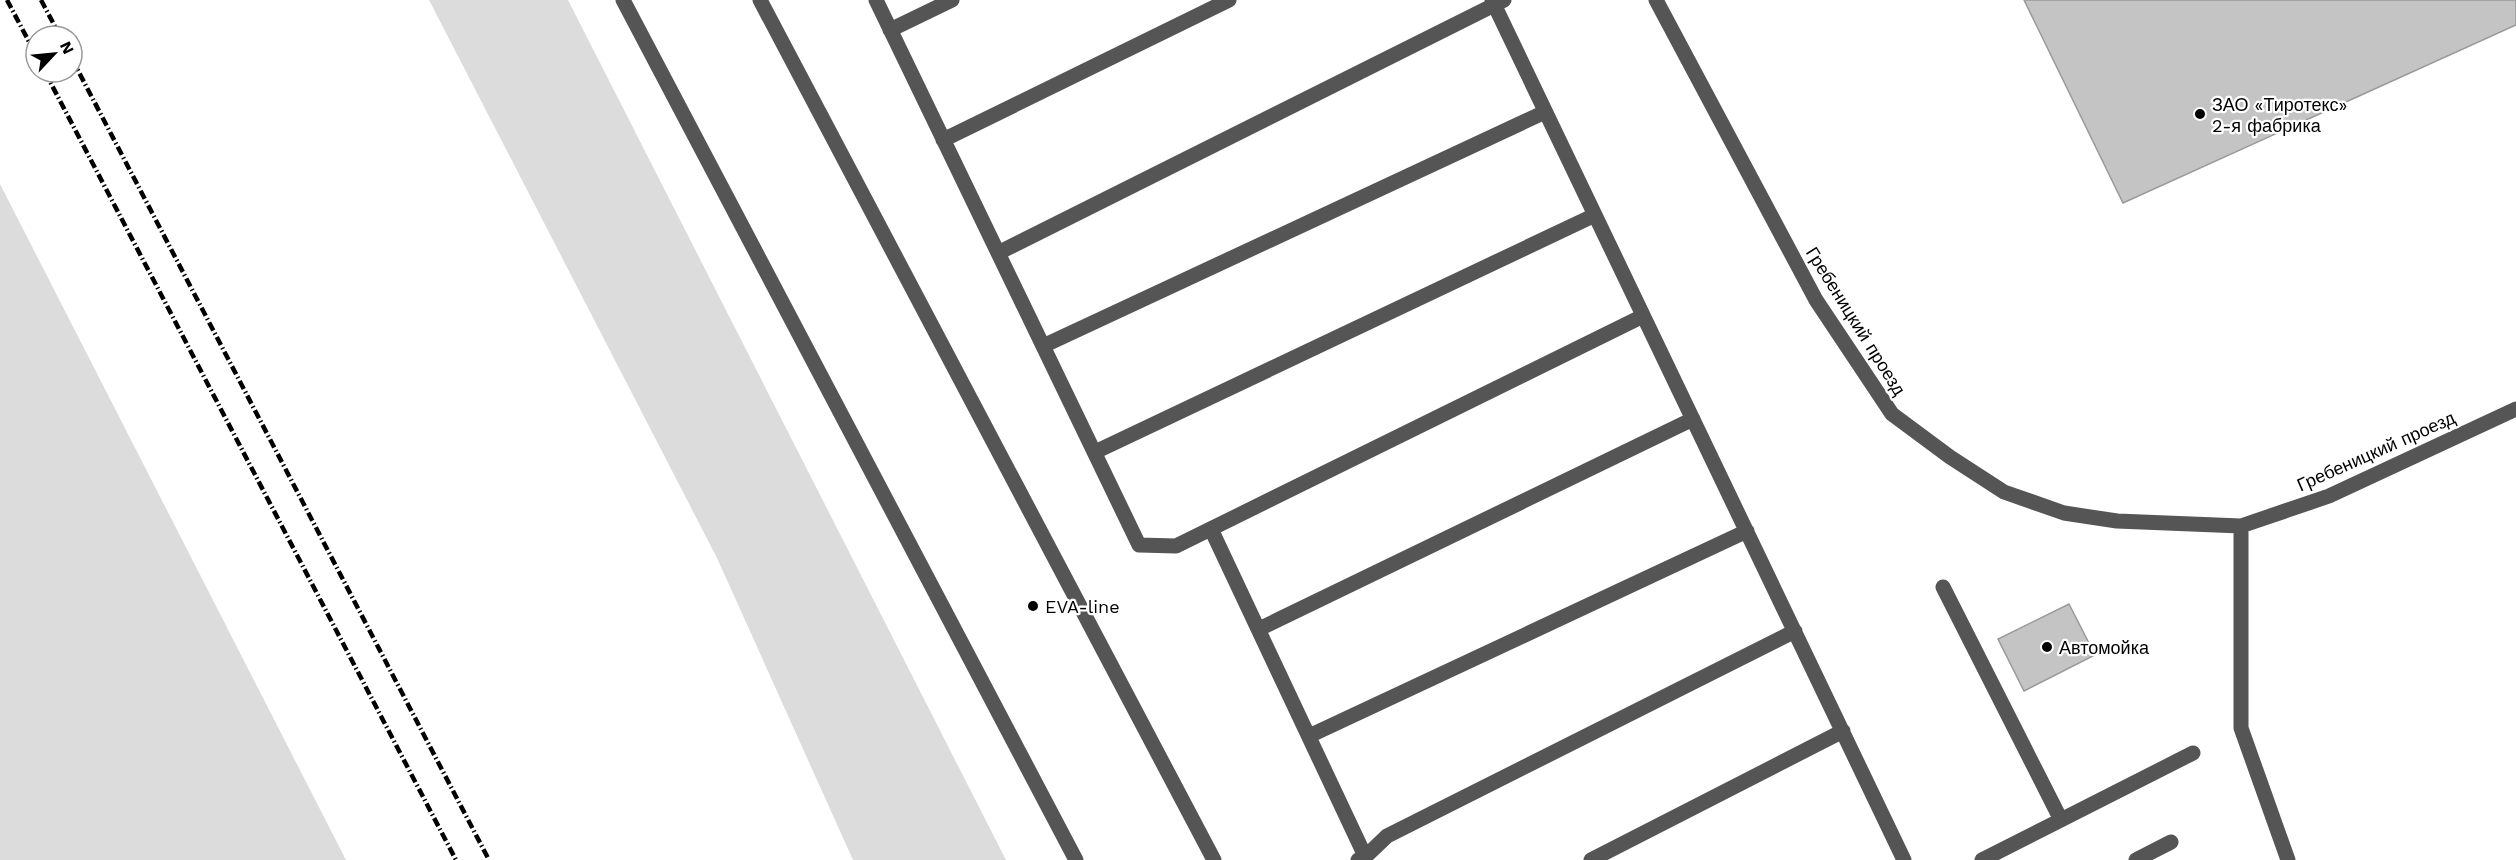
<svg xmlns="http://www.w3.org/2000/svg" width="2516" height="860" viewBox="0 0 2516 860" font-family="'Work Sans',sans-serif">
<style>
.green{fill:#dcdcdc}
.building{fill:#c4c4c4;stroke:#999;stroke-width:1.5}
.lines{fill:none;stroke-linecap:round;stroke-linejoin:round}
.minor{stroke:#555;stroke-width:15}
.rail{stroke:#000;stroke-width:4.5;stroke-dasharray:9 3 1.5 3;stroke-linecap:butt}
.poi-dot{fill:#000;stroke:#fff;stroke-width:2}
.labels{text-anchor:middle;dominant-baseline:central;stroke-width:4.5;stroke-linejoin:round;paint-order:stroke}
.poi-label{font-size:18px;fill:#000;stroke:#fff;text-anchor:start}
.street-label{font-size:18px;fill:#000;stroke:#fff}
</style>
<rect width="100%" height="100%" fill="#fff"/>
<path class="green" d="M429 0H568L1006 860H853L717 558Z
M0 184 346 860H0Z"/>
<path class="building" d="M2024 0H2516V25L2123 203Z
M2069 604 2095 655 2024 691 1998 639Z"/>
<g class="lines">
<path class="minor" d="M623 0 1076 860
M760 0 1214 860
M876 0 1139 545 1176 546 1643 316
M1492 0 1904 860
M1656 0 1816 300 1892 414 1950 457 2004 492 2064 513 2117 521 2241 526 2329 496 2516 409
M890 30 952 0
M943 140 1229 0
M998 253 1504 0
M1043 346 1545 112
M1095 452 1595 215
M2241 526V728L2288 860
M1211 529 1365 856 1358 860
M1943 587 2061 820
M1259 629 1693 419
M1309 736 1747 531
M1362 860 1387 836 1795 631
M1591 860 1843 731
M1982 860 2193 753
M2136 860 2171 842"/>
<path class="rail" d="M7 0 36 55
M41 0 60 36
M72 59 489 860
M45 72 456 860"/>
</g>
<g class="poi-dot">
<circle cx="2200" cy="114" r="6"/>
<circle cx="1033" cy="606" r="6"/>
<circle cx="2047" cy="647" r="6"/>
</g>
<g class="labels">
<g class="poi-label">
<text x="2212" y="104">ЗАО «Тиротекс»<tspan x="2212" dy="21">2-я фабрика</tspan></text>
<text x="1045" y="606">EVA-line</text>
<text x="2059" y="647">Автомойка</text>
</g>
<g class="street-label">
<text transform="translate(1856 321) rotate(58)">Гребеницкий проезд</text>
<text transform="translate(2376 451) rotate(-24)">Гребеницкий проезд</text>
</g>
</g>
<g transform="translate(54 54) rotate(64)"><circle r="28" fill="#ffffff" stroke="#999999" stroke-width="1.5"/>
<path d="M0-4.5L10 22L0 15L-10 22Z" fill="#000000"/>
<text y="-9" font-size="16" font-weight="bold" text-anchor="middle" fill="#000000">N</text>
</g>
</svg>
